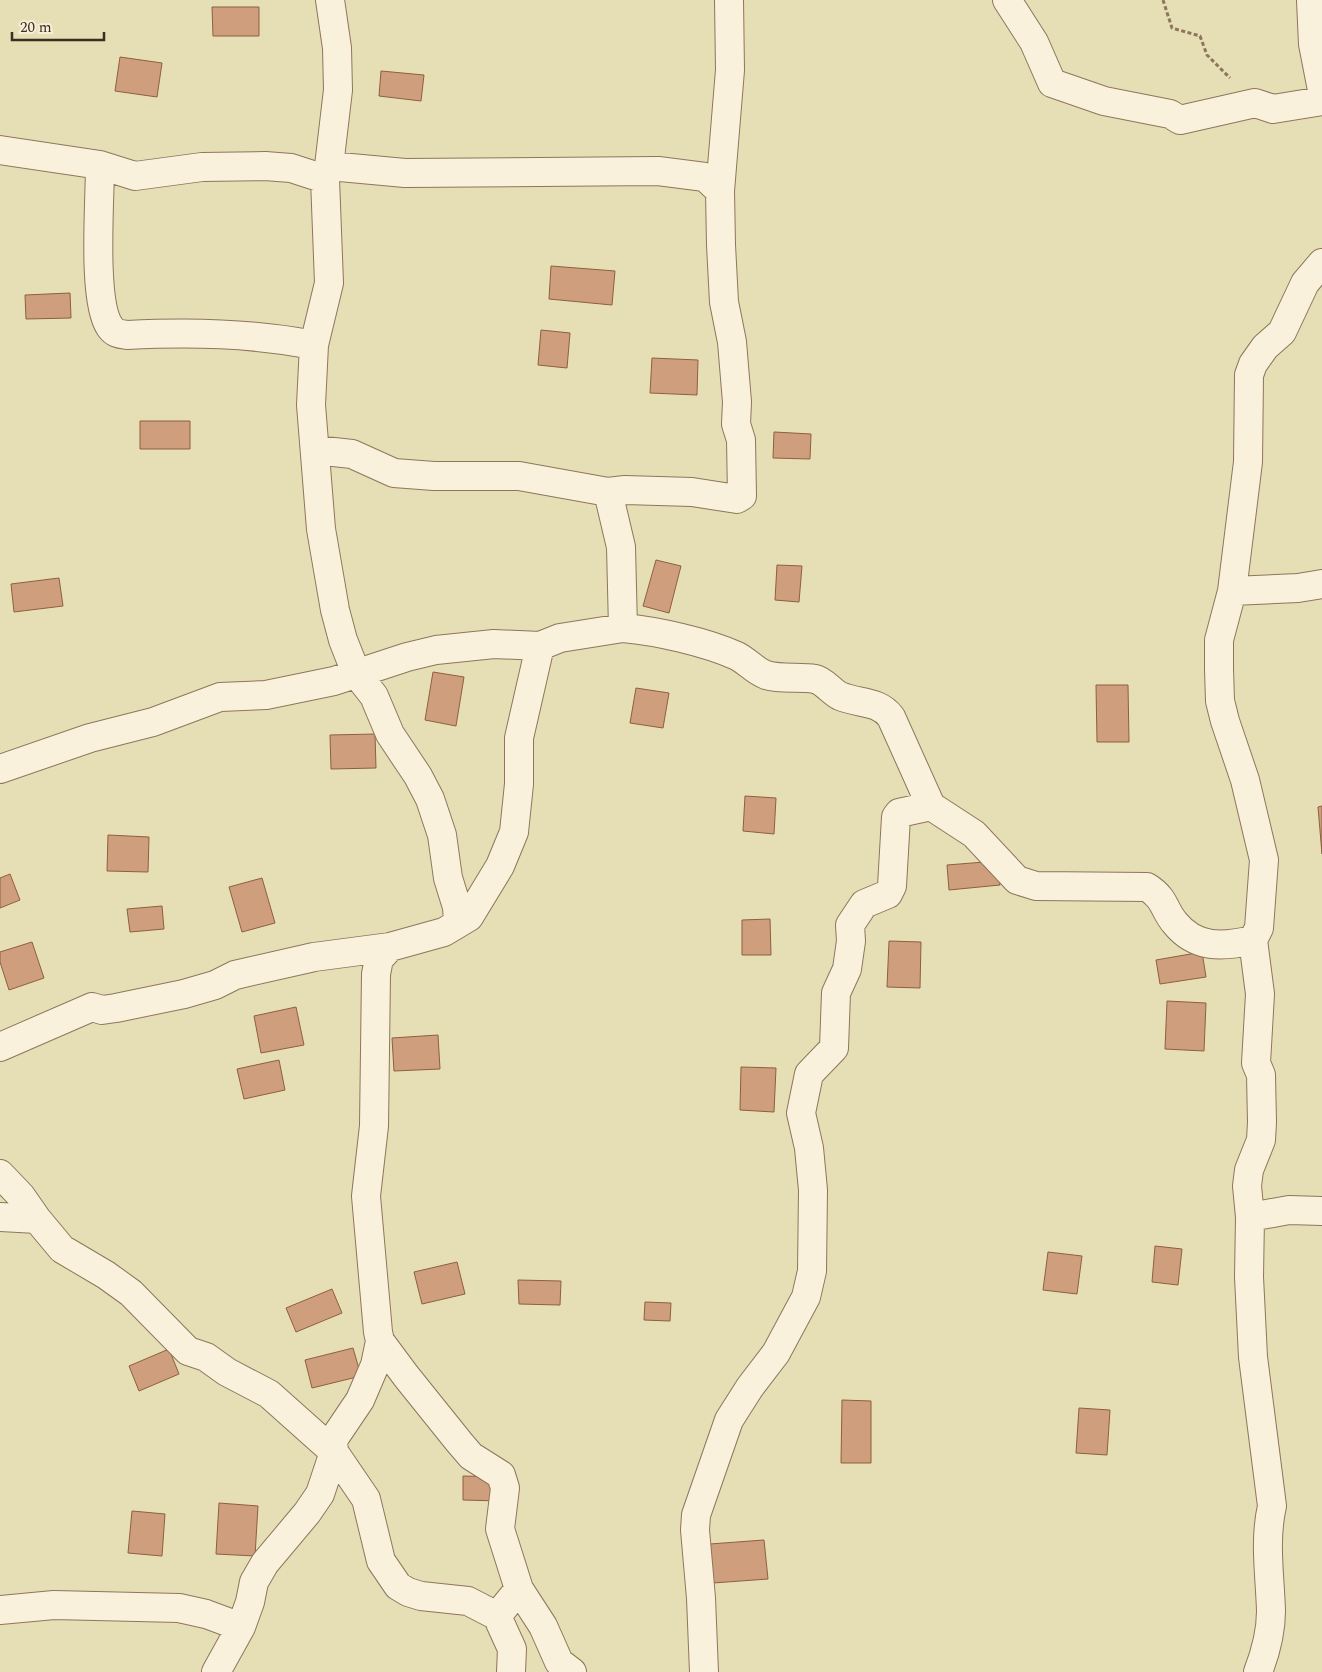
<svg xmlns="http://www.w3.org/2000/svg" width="1322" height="1672" viewBox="0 0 1322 1672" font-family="Spectral,serif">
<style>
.farmland{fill:#e6deb5}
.building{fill:#cf9f7d;stroke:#8d5f41}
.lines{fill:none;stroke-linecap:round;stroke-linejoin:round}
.minor-casing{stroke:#8d765c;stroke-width:30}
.path{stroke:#8d765c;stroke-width:3;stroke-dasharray:4 2.5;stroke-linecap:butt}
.minor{stroke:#faf1dc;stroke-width:28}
</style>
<rect width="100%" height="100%" fill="#f0e4c8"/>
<path class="farmland" d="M0 0H1322V1672H0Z"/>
<path class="building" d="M212 7H259V36H213Z
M120 57 162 63 157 97 115 91Z
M381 71 424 75 421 101 379 96Z
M551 266 615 271 612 305 549 299Z
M70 293 71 318 26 319 25 295Z
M541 330 570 333 567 368 538 365Z
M652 358 698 360 697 395 650 393Z
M140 421H190V449H140Z
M774 432 811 434 810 459 773 458Z
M656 560 681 566 669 613 643 606Z
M777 565 802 566 799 602 775 600Z
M59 578 63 606 14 612 11 584Z
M433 672 464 677 456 726 425 720Z
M1096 685H1128L1129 742H1097Z
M636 688 669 693 663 728 630 723Z
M375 734 376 768 331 769 330 735Z
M745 796 776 798 774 834 743 831Z
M1322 806V854L1318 807Z
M108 835 149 837 148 872 107 871Z
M997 861 1000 885 949 890 947 865Z
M10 874 20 900 0 908V878Z
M262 878 275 923 242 932 229 887Z
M162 906 164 929 130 932 127 909Z
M770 919 771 955H742V920Z
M889 941 921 942 920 988 887 987Z
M32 942 44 978 9 990 0 962V952Z
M1202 952 1206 977 1160 984 1156 960Z
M1167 1001 1206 1003 1204 1051 1165 1049Z
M296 1007 304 1045 261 1053 254 1016Z
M438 1035 440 1069 394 1071 392 1038Z
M279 1060 285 1090 244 1099 237 1069Z
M741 1067 776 1068 774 1112 740 1110Z
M1155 1246 1182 1249 1178 1285 1152 1282Z
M1048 1252 1082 1256 1077 1294 1043 1290Z
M457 1262 465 1294 422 1304 414 1272Z
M518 1280 561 1281 560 1305 519 1304Z
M332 1289 342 1313 296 1332 286 1308Z
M645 1302 671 1303 670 1321 644 1320Z
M353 1348 361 1376 312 1388 305 1360Z
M169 1349 179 1374 139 1391 129 1366Z
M842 1400 871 1401V1463H841Z
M1079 1408 1110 1410 1107 1455 1076 1453Z
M463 1476 500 1477V1501L463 1500Z
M219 1503 258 1506 255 1556 216 1554Z
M132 1511 165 1514 162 1556 128 1553Z
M764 1540 768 1579 713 1583 710 1544Z"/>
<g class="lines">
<g class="minor-casing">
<path id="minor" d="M330 0 337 48 338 90 329 166 325 179 329 283 314 345 311 405 321 529 335 610 343 640 356 673 374 696 390 734 418 776 430 799 442 835 448 878 457 907 458 923
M1007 0 1034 42 1052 83 1104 101 1170 114 1180 120 1255 103 1273 109 1322 101
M1311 0 1313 44 1322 90
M0 150 100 165C100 201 92 302 110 327 115 334 120 334 127 335 191 332 251 333 314 345
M100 165 135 176 202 167 265 166 291 168 325 179
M329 166 405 173 658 171 705 177 720 191
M315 450 352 454 394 473 434 476H519L608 492
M1232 591 1298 588 1322 584
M623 628C657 631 706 642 737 656 747 661 755 671 766 675 783 680 799 676 815 679 824 681 832 692 840 696 859 704 878 700 891 717L931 806 974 834 1017 880 1036 886 1147 887C1166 899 1163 909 1175 923 1196 949 1223 947 1253 940
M0 769 90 738 153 722 220 697 266 695 334 681 407 657 436 650 494 644 540 646
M390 947 379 959 376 974 374 1126 366 1196 378 1332 380 1341 406 1376 459 1442 471 1456 501 1475 505 1488 500 1529 519 1589 543 1626 559 1662 572 1672
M0 1047 92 1007 102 1010 116 1008 184 994 215 985 235 975 314 957 390 947 444 932 469 917 500 866 514 832 519 784V738L540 646 560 638 623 628 621 547 608 492 625 490 692 492 737 499 742 496 741 440 736 424 737 402 732 342 724 302 721 245 720 191 730 70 729 0
M0 1174 21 1196 37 1219 62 1249 106 1275 131 1293 188 1351 206 1357 227 1372 269 1394 334 1452 366 1499 381 1561 398 1586 408 1592 421 1596 468 1601 497 1616 519 1589
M0 1217 37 1219
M1250 1217 1289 1210 1322 1211
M0 1610 54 1605 179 1608 206 1614 241 1627
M497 1616 512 1649 511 1672
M216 1672 241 1627 250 1602 254 1582 265 1563 307 1513 320 1494 334 1452 333 1440 360 1400 375 1365 380 1341
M704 1672 701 1598 695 1530 696 1515 729 1420 750 1387 776 1353 806 1297 812 1271 813 1190 809 1148 801 1113 809 1074 834 1048 836 993 847 969 851 941 850 925 864 904 888 894 892 886 896 817 899 813 931 806
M1258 1672C1265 1654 1271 1631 1271 1611 1270 1576 1264 1541 1272 1506L1253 1357 1249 1277 1250 1217 1247 1186 1249 1170 1261 1140 1262 1122 1261 1075 1256 1063 1260 994 1253 940 1259 928 1264 860 1245 780 1225 721 1220 701 1219 669V640L1232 591 1248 462 1249 375 1253 364 1265 347 1282 332 1305 283 1322 263"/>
</g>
<path class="path" d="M1163 0 1172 28 1200 36 1207 55 1230 78"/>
<use href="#minor" class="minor"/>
</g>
<path d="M12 32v8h92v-8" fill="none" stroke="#3d2e20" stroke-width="2.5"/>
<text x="20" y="32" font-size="15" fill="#3d2e20" stroke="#f7eed8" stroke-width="4" paint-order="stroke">20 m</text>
</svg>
